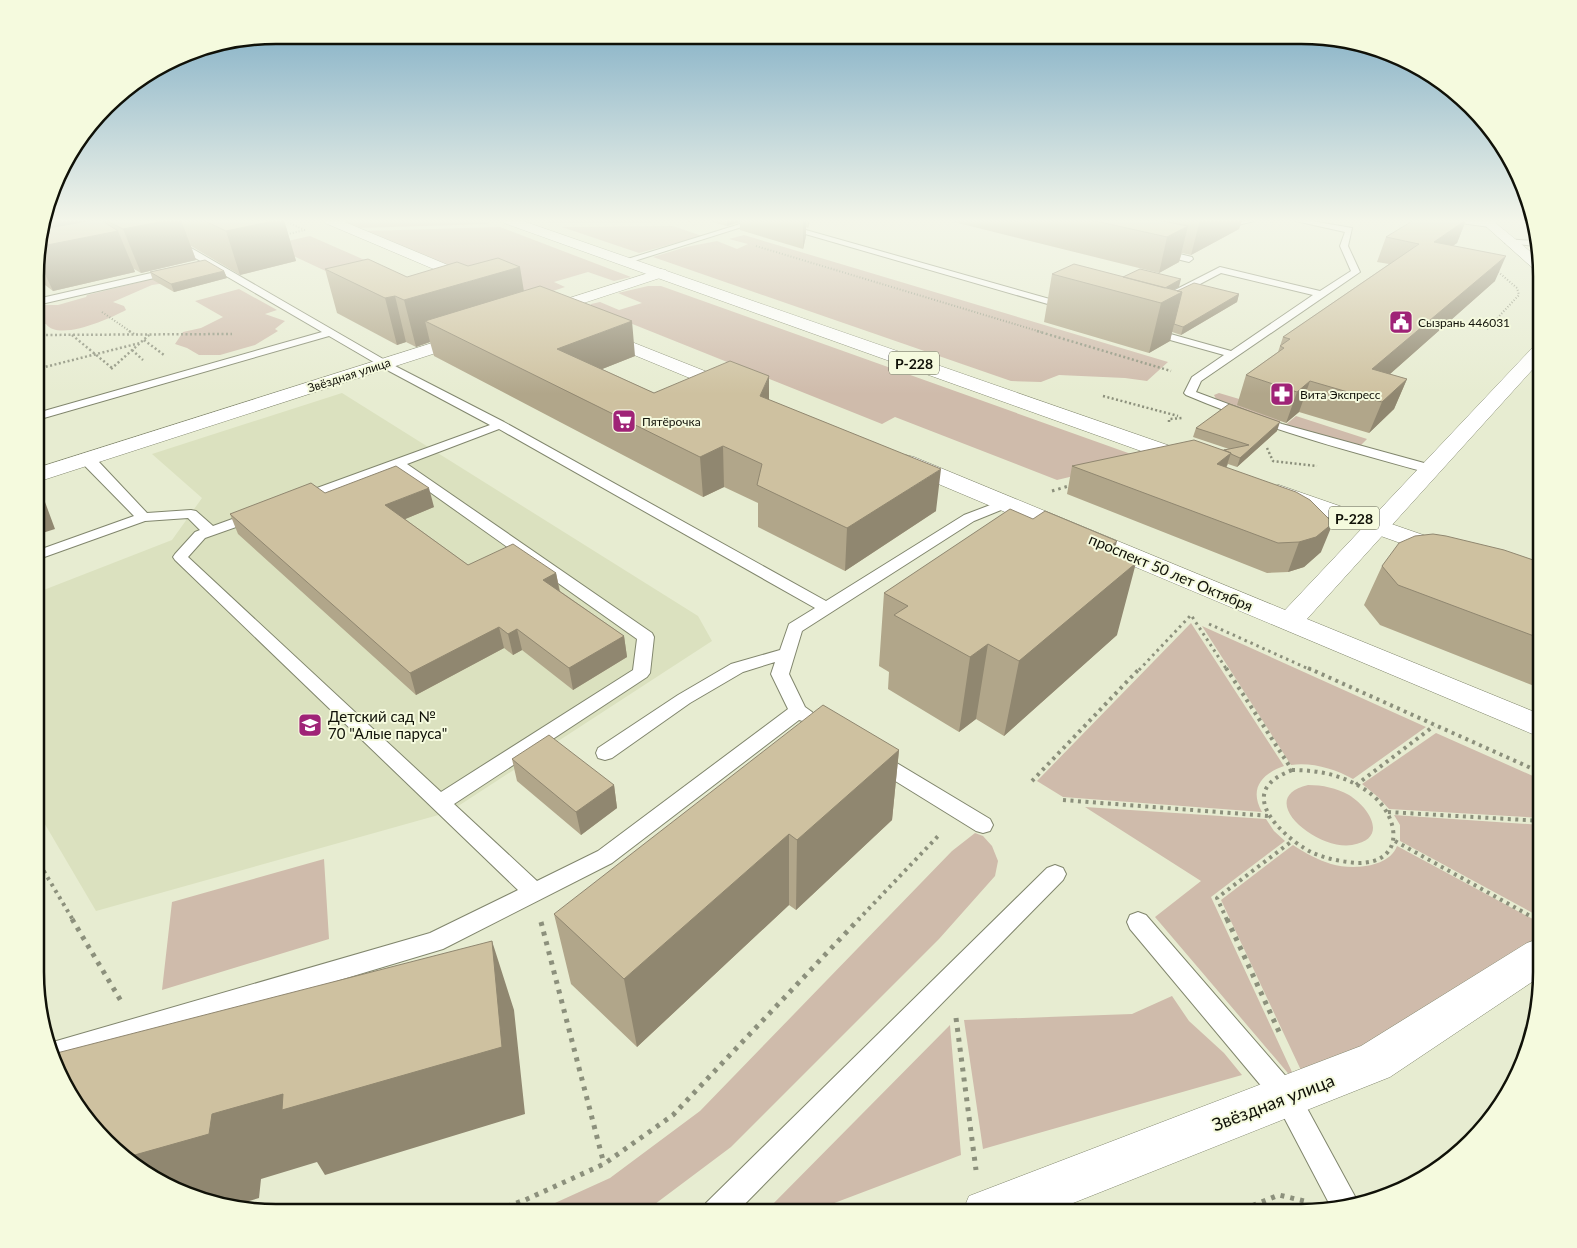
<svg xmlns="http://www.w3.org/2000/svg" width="1577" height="1248" viewBox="0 0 1577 1248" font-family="Lato,sans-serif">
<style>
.built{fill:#dbe1bf}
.green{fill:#cfbbab}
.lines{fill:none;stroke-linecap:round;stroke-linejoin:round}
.lane-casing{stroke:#81866d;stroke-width:2}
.street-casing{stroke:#81866d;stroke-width:1}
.secondary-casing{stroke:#81866d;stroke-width:1}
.primary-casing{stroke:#81866d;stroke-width:1}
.path-far4{stroke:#8c907c;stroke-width:2;stroke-dasharray:1 2;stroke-linecap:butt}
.path-far3{stroke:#8c907c;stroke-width:2.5;stroke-dasharray:2 2.5;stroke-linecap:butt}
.path-far2{stroke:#8c907c;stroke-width:3;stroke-dasharray:2.5 4;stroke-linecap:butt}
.path-far1{stroke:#8c907c;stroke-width:4;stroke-dasharray:3 4.5;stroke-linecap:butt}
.path{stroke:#8c907c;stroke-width:5;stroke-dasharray:4 6;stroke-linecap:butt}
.lane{fill:#fff;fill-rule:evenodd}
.street{fill:#fff;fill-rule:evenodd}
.secondary{fill:#fff;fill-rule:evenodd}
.primary{fill:#fff;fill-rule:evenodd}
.wall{fill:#b1a68a}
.shaded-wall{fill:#908770}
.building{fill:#cec1a0;stroke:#908770}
.labels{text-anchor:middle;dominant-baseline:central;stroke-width:4;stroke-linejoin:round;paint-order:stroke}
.far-poi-label{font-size:12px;fill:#101108;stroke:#f5fade;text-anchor:start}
.far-street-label{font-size:12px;fill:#101108;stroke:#f5fade}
.shield{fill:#f5fade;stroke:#555748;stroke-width:1}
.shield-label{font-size:14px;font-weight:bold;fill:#101108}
.street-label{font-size:15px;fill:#101108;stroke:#f5fade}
.poi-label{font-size:15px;fill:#101108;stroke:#f5fade;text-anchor:start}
.near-street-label{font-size:18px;fill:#101108;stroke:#f5fade}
.rim{fill:none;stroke:#101108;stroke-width:2.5}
</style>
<rect width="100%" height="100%" fill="#e7ecd1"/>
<path class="built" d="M342 393 698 616 712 641 449 812 96 911 36 809V593L172 540 202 498 152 454Z"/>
<path class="green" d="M340 220H477L490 224 359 228Z
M541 220H648L657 222 551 223Z
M673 226 702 236 639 253 562 227Z
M500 227 631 277 614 281 588 272 554 282 565 287 529 299 366 231Z
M744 235 1168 362 1147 381 1125 378 1059 375 1041 382 1011 381 653 257 686 247 717 241 737 249 748 244 729 239Z
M310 236 465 304 424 317 270 245Z
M152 277 166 283 152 285 113 302 124 306 126 310C111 318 59 342 46 324H37V305H58L86 297 87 295 140 282Z
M648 286H661L1145 459 1057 480 895 417 882 424 590 307 591 304 600 302 619 310 642 303 618 293Z
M239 289 277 310 265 314 285 321 275 329 278 331 255 345 220 355H199L187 348 175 344 183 332 201 328 223 317 195 301Z
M1219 393 1290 414 1278 423 1217 401 1214 395Z
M1296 416 1367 439 1357 449 1284 426Z
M1191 623 1284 766C1261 774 1249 789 1262 812L1063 797 1037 781Z
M1202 626 1426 727 1353 779C1335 769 1312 762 1291 765Z
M1436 733 1542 780V818L1389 809 1378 797 1362 784Z
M1308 785C1323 785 1336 788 1349 795 1370 808 1389 839 1352 845 1317 851 1253 798 1308 785Z
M1085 807 1266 819 1274 831 1285 841 1211 897 1298 1085 1155 917 1201 881Z
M1394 815 1542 825V918L1400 841V825Z
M975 833 983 836 992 846 998 861 995 876 939 939 731 1147 643 1213H533L610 1178 700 1111 952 851Z
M1293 845C1305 853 1318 860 1331 864 1352 870 1389 868 1397 846L1542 924 1541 947 1371 1057 1307 1083 1221 900Z
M324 859 329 939 162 990 172 902Z
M1172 996 1189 1021 1224 1053 1242 1075 983 1149 964 1020 1132 1014Z
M950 1025 961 1155 808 1213H764Z"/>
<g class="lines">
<g class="lane-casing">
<path id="lane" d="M753 220H764L628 263 621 261Z
M1217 220H1258L1238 225Z
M1291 220H1306L1352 228 1348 246 1360 272 1201 381 1196 392 1282 424 1435 466 1436 469 1435 472H1425C1344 450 1264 428 1186 395L1184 393 1192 377 1224 355 1145 333 1144 331 1149 328 1231 351 1313 295 1221 273 1179 295H1173V291L1220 267 1320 291 1351 271 1340 246 1345 232Z
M1449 220C1462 219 1483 218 1494 225L1490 227 1453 222Z
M781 223 1071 305 1073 307 1071 309H1065L781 227Z
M1505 239 1534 241 1535 246 1508 243H1505Z
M173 241H179L397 367 504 422 826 601 964 515 1006 499 1013 503 1011 506 974 521 802 631 789 674 805 707 812 712 815 716 812 720 806 722 799 720 612 863 443 949 56 1065 50 1043 53 1042 430 933 518 890 175 560 173 557 175 554 195 532 200 530 188 518 145 521 36 560V551L134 516 81 462 80 459 81 456H91L99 462 147 513 191 510 196 511 213 526 249 513H259L261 516 259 519 205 538 188 557 441 792 633 670 637 639 396 468 305 502H295L293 499 295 496 490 425 389 371 329 336 37 420V413L322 332 173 245ZM499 429 815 608 789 624 780 650 731 664 678 695 598 748 596 753 598 758 605 760 612 758 690 703 743 672 775 662 771 674 788 709 598 851 537 881 454 804 647 677 650 673 654 637 652 633 407 464Z
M1159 249 1192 257 1193 259 1189 262 1156 254V250Z
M173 268 176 269V273L37 305V299Z
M878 754 885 756 990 819 993 825 990 831 983 833 976 831 871 766 868 761 871 756Z
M1055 865 1063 868 1066 874 1063 880 736 1213H702L706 1203 1047 868Z
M1138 912 1146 915 1296 1088 1358 1202 1331 1207 1278 1106 1130 929 1127 922 1130 915Z"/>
</g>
<g class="street-casing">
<path id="street" d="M661 269 666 270 668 273 666 276 547 315H535L533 312 535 309Z
M467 332 473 333 476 337 473 341 37 482V468Z
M1541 938V976L1390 1077 1048 1213H962L969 1196 1361 1046 1527 943Z"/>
</g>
<g class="secondary-casing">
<path id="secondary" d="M324 220H340L479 278 482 281 479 284H469L325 223Z
M1479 220H1492L1538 258 1541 271 1535 270Z
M599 329 740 385 743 389 740 393 733 395 726 393 593 338 590 334 593 330Z
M1542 343V359L1307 619 1542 715V738L898 467 895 462 898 457 906 455 914 457 1285 610 1536 344Z"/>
</g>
<g class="primary-casing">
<path id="primary" d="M503 220H520L1199 456 1202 461 1199 466 1191 467 1183 466 504 223Z
M1279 485 1455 546 1458 551 1455 556 1446 558 1437 556 1271 497 1268 492 1271 487Z"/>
</g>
<path class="path-far4" d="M282 220 305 230
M284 235 305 230
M756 246 1041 332
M102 312 131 332
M1487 329 1519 295 1517 288 1496 270"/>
<path class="path-far3" d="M129 331 134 334
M1037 331 1171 371
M37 335 232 334
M72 335 112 368
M144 340 164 355
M132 350 143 360
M37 369 140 343
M111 369 149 335
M1103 396 1178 416
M1169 422V419L1182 418
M1267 448 1273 461 1317 466"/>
<path class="path-far2" d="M1052 491 1072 485
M1209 624 1311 670
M1139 670 1191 615 1227 670"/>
<path class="path-far1" d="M1226 668 1292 770
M1308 668 1542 773
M1292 770C1320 770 1348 776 1371 794 1400 817 1406 863 1358 863 1343 862 1327 859 1313 853 1294 844 1252 811 1267 787 1273 778 1283 774 1292 770Z
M1032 781 1140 668
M1356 785 1434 726
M1063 800 1269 816
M1388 812 1542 821
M1395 841 1534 918
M36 858 73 920
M858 920 940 834
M1227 920 1217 898 1292 841"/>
<path class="path" d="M72 919 121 1001
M1227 919 1281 1036
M541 922 604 1164
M956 1018 976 1170
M1382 1197 1407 1185
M488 1213 525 1200 604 1164 673 1115 859 919
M1234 1213 1279 1195 1304 1201"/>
<use href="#lane" class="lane"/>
<use href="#street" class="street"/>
<use href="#secondary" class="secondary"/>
<use href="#primary" class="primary"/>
</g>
<path class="wall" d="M45 220H284L296 261 240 275 191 246 196 260 141 273 134 269 135 272 53 291 37 279V244Z
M680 220H697L688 222Z
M705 220H810L808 228 806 227V236L803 249 740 230V222L727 226Z
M946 220H1242L1239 229 1191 255 1182 253 1179 262 1159 273Z
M1466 220 1457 243 1453 245 1495 281 1390 374 1407 379 1394 409 1369 433 1299 412 1286 423 1237 405 1246 375 1278 352 1283 337 1389 264 1377 262 1386 237Z
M325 269 407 277 524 291 635 356 602 369 654 393 769 400 936 511 845 571 758 527V503L724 487 703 497 434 356 430 342 416 347 406 342 397 345 337 313Z
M224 271 227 278 174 292 153 280 150 272Z
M1052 274 1123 277 1179 287 1173 290 1177 291 1239 294 1237 302 1181 335 1172 332 1170 341 1149 353 1044 322Z
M1196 428 1277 431 1237 467 1228 464 1226 468 1321 552 1304 567 1288 572 1267 573 1067 494 1072 466 1229 449 1193 437Z
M325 493 434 507 405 519 468 565 556 573 560 591 624 636 627 657 573 690 522 650 513 655 504 648 416 695 238 534 230 514Z
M1114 553 1117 635 1004 736 976 719 959 732 888 689 889 672 879 666 884 593Z
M1542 563V689L1380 625 1364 605 1382 566Z
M899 750 892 820 796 910 789 905 637 1047 571 984 554 914Z
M512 759 614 785 617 808 581 835 517 781Z"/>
<path class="shaded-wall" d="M50 220H100L118 231 135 272 53 291 37 257V244L45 221Z
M169 220H181L196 260 141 273 123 229Z
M278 220H284L296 261 240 275 226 231Z
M688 220H697L688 222Z
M727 220H740V222L727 226Z
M803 220H806V236L803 249Z
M808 220H810L808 228Z
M1200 220H1242L1239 229 1191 255Z
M1466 220 1457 243 1424 266 1434 242Z
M1188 226 1179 262 1159 273 1167 237Z
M1506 256 1495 281 1364 397 1372 369Z
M520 267 527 310 425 321 430 342 416 347 404 300Z
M224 271 227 278 174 292 171 284Z
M1181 279 1179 287 1153 300 1152 303 1155 293Z
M1182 292 1170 341 1149 353 1161 303Z
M1239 294 1237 302 1181 335 1183 327Z
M395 296 406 342 397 345 385 298Z
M632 321 635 356 562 385 557 349Z
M769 376V413L760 396Z
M1407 379 1394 409 1369 433 1382 402Z
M1310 381 1299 412 1286 423 1297 392Z
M1280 422 1277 431 1237 467 1240 458Z
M723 446 724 487 703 497 700 457Z
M1231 453 1222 480 1217 464Z
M941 469 936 511 845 571 847 528Z
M37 486 45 502 55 529 36 535Z
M429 488 434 507 391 525 385 505Z
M1333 523 1321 552 1304 567 1288 572 1299 542Z
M1117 541 1105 588 1136 563 1117 635 1004 736 1019 661 1106 550Z
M556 573 560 594 543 580Z
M499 627 504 648 416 695 410 673Z
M517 629 522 650 513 655 508 634Z
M624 636 627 657 573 690 569 668Z
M988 644 976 719 959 732 970 657Z
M899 750 892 820 796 910 797 840Z
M614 785 617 808 581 835 576 812Z
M789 834V905L637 1047 624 979Z
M492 941 514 1010 525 1114 325 1175 317 1162 261 1179 259 1198 232 1206 183 1195 124 1158 212 1114Z"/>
<path class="building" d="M94 220H101L118 231 37 247V244L42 229Z
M105 220H169L123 229Z
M203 220H278L226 231Z
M1091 220H1157L1188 226 1167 237Z
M1414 220H1466L1434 242 1506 256 1372 369 1407 379 1382 402 1310 381 1297 392 1246 375 1284 348 1280 346 1290 339 1283 337 1419 244 1386 237Z
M498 258 520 267 404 300 395 296 385 298 325 269 368 259 407 277 457 262 468 266Z
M205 260 224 271 171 284 150 272Z
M1074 264 1182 292 1161 303 1052 274Z
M1140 269 1181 279 1165 288 1123 277Z
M1194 283 1239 294 1183 327 1174 324 1182 292 1177 291Z
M540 286 632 321 557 349 654 393 730 361 769 376 760 396 941 469 847 528 757 485 762 464 723 446 700 457 425 321Z
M1229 404 1280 422 1240 458 1231 454V453L1224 450 1249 445 1196 428Z
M1194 440 1231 453 1217 464 1296 492 1310 500 1333 523 1316 537 1299 542 1278 543 1072 466Z
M396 466 429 488 385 505 468 565 513 544 556 573 543 580 624 636 569 668 517 629 508 634 499 627 410 673 230 514 311 483 325 493Z
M1010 509 1033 519 1045 511 1117 541 1106 550 1136 563 1019 661 988 644 970 657 894 615 908 606 884 593Z
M1433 534 1446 536 1504 550 1542 563V639L1398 585 1382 566 1399 543 1415 536Z
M823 705 899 750 797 840 789 834 624 979 554 914Z
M549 735 614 785 576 812 512 759Z
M492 941 502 1047 282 1110 283 1094 212 1114 209 1134 124 1158 117 1153 60 1078 53 1054Z"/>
<linearGradient id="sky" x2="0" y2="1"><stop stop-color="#7aaac3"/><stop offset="0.56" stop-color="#f4f6ea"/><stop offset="1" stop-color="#f4f6ea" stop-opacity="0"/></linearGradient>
<rect width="1577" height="394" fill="url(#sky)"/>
<defs>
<g id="civic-square" transform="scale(1.25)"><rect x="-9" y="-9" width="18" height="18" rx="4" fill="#9f2377" stroke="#f5fade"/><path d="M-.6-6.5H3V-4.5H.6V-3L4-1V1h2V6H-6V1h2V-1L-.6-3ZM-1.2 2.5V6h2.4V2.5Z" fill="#fff"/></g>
<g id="pharmacy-square" transform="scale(1.25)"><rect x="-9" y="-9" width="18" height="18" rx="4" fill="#9f2377" stroke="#f5fade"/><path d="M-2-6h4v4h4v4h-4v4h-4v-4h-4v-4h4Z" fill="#fff"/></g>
<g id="supermarket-square" transform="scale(1.25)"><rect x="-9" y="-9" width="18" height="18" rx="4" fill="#9f2377" stroke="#f5fade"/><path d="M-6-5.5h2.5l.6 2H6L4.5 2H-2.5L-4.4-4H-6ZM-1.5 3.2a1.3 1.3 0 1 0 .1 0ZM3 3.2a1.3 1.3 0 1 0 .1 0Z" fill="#fff"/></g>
<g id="school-square" transform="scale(1.25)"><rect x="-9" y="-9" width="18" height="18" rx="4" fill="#9f2377" stroke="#f5fade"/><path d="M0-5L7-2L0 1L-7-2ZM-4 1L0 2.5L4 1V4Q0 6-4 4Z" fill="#fff"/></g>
</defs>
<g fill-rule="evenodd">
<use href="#civic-square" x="1401" y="322"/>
<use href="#pharmacy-square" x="1282" y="394"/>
<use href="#supermarket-square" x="624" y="421"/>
<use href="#school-square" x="310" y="725"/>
</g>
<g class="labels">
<g class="far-poi-label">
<text x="1418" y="322">Сызрань 446031</text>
<text x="1300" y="394">Вита Экспресс</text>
<text x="642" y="421">Пятёрочка</text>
</g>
<g class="far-street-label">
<text transform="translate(349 375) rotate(-18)">Звёздная улица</text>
</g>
<g class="shield">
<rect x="889" y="351.5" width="50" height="23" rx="4"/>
<rect x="1329" y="506.5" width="50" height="23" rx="4"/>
</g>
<g class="shield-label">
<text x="914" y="363">Р-228</text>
<text x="1354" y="518">Р-228</text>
</g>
<g class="street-label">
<text transform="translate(1171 572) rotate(23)">проспект 50 лет Октября</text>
</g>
<g class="poi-label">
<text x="328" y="716">Детский сад №<tspan x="328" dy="17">70 "Алые паруса"</tspan></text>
</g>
<g class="near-street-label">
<text transform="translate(1273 1102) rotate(-21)">Звёздная улица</text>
</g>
</g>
<path d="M0 0H1577V1248H0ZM276 44H1301A232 232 0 0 1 1533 276V972A232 232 0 0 1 1301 1204H276A232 232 0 0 1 44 972V276A232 232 0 0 1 276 44Z" fill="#f5fade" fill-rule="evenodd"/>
<path class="rim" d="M276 44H1301A232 232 0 0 1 1533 276V972A232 232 0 0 1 1301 1204H276A232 232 0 0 1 44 972V276A232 232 0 0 1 276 44Z"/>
</svg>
